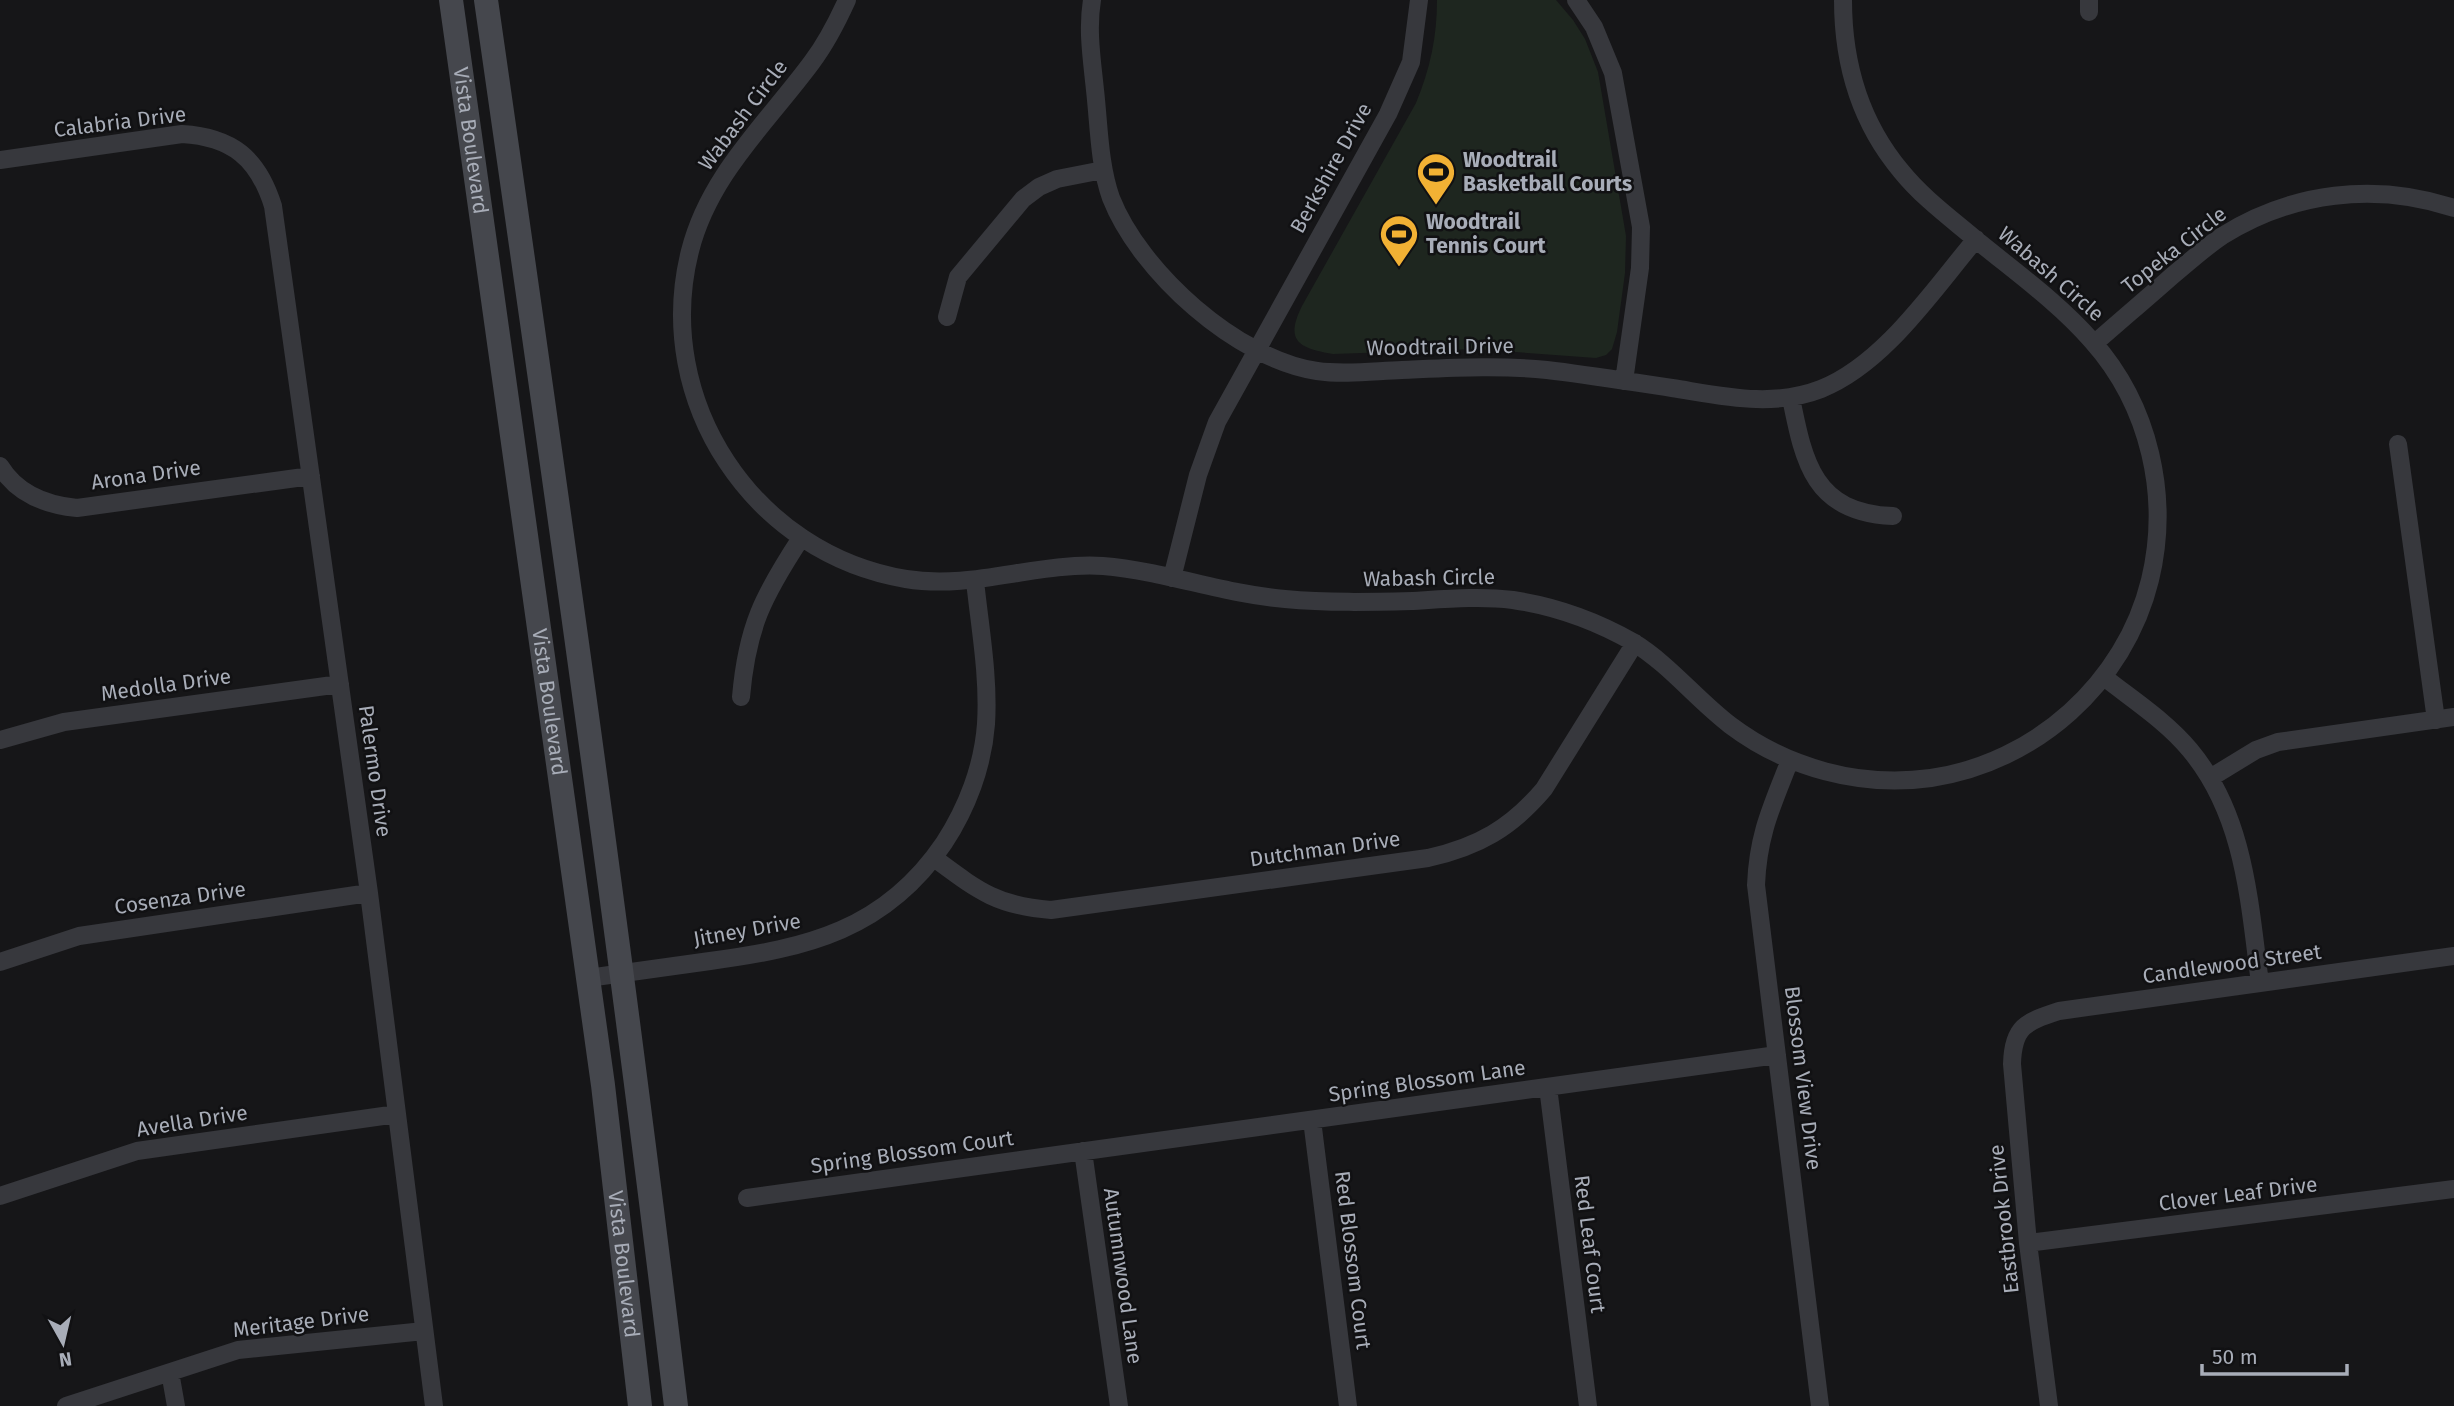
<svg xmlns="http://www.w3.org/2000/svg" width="2454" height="1406" viewBox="0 0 2454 1406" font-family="'Fira Sans',sans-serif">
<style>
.green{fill:#1e261f}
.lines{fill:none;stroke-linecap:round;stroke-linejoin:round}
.minor{stroke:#37383d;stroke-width:18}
.secondary{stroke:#45474d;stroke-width:24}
.labels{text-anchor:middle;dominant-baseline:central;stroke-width:5;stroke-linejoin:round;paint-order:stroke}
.street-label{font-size:21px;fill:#a8adb8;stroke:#111113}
.poi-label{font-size:21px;font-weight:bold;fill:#a8adb8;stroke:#111113;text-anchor:start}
</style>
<rect width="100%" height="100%" fill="#161618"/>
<path class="green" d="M1437 0H1556L1573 20 1585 39 1598 72 1626 236 1625 273 1617 332 1612 349 1606 355 1596 358 1474 349 1333 354C1300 348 1284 342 1302 306L1416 103C1430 69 1437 37 1437 0Z"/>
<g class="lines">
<path class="minor" d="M847 0C837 22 827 42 812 62 767 123 709 175 690 251 652 401 754 554 906 579 973 590 1036 562 1103 566 1165 571 1223 594 1285 599 1328 603 1370 602 1413 601 1446 599 1480 596 1513 600 1554 606 1596 621 1633 642 1670 665 1696 699 1730 725 1787 768 1860 788 1931 778 2035 763 2125 683 2150 580 2170 497 2150 406 2092 341 2058 302 2014 271 1974 238 1949 217 1922 197 1901 171 1860 122 1843 63 1843 0
M1092 0C1087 30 1092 60 1095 90 1099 125 1099 164 1111 198 1140 272 1237 359 1317 371 1345 375 1374 371 1402 370 1450 368 1498 365 1547 370 1589 375 1631 382 1672 388 1723 396 1772 408 1821 389 1884 364 1933 290 1976 239
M1576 0 1594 27 1613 73 1641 227 1640 268 1624 381
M2089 0V12
M0 160 182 134C232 137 258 158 273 206L369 893 434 1406
M947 317 958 277 1023 199 1039 187 1057 179 1103 170
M2095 343C2120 321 2146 299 2172 276 2188 263 2204 248 2222 236 2292 192 2375 182 2454 208
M1791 398C1804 463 1814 513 1893 516
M2398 444 2436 720
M0 466C17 494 45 505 77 508L311 476
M1172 578 1198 475 1217 422 1388 114 1411 62 1419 0
M2104 677C2133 700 2166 721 2190 750 2245 816 2249 901 2260 983
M741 697C747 627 763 596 801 538
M0 740 64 722 340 684
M1790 760C1772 806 1758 834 1756 885L1820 1406
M2210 778 2256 750 2278 742 2454 717
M934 858C976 889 996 906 1051 910L1428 858C1478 847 1511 828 1544 789L1635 643
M0 962 79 936 369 893
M588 978C629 972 669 967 710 961 807 948 885 930 944 843 967 808 983 766 986 724 989 677 980 628 975 581
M1548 1087 1588 1406
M1312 1120 1348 1406
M1083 1151 1119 1406
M0 1196 137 1151 397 1114
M747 1198 1777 1055
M2028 1243 2454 1189
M170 1372 176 1406
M66 1406 238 1350 424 1331
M2049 1406 2028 1243 2012 1064C2013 1026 2026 1022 2059 1011L2454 956"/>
<g class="secondary">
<path id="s1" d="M451 0 603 1085 640 1406"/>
<path d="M486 0C553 468 620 936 676 1406"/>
</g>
</g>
<defs>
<g id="stadium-pin" transform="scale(2.0125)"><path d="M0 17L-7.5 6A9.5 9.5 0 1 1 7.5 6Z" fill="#f2b134" stroke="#111113"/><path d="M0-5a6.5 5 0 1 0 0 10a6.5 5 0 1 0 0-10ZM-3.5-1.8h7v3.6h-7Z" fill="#111"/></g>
</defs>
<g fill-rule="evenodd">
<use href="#stadium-pin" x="1436" y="172"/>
<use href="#stadium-pin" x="1399" y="234"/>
</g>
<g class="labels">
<g class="street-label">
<text transform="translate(743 115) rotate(-53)">Wabash Circle</text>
<text transform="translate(120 122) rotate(-7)">Calabria Drive</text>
<text stroke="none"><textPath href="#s1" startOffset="142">Vista Boulevard</textPath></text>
<text transform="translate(1331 168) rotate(-61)">Berkshire Drive</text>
<text transform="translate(2174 250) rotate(-38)">Topeka Circle</text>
<text transform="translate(2051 274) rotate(41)">Wabash Circle</text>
<text transform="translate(1440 347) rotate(-1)">Woodtrail Drive</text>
<text transform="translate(146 475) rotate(-8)">Arona Drive</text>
<text transform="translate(1429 578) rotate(-1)">Wabash Circle</text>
<text transform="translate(166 685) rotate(-8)">Medolla Drive</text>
<text stroke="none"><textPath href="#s1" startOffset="709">Vista Boulevard</textPath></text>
<text transform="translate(375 771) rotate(82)">Palermo Drive</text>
<text transform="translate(1325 849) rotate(-8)">Dutchman Drive</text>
<text transform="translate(180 898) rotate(-8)">Cosenza Drive</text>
<text transform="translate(747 930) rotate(-10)">Jitney Drive</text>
<text transform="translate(2232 964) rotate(-8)">Candlewood Street</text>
<text transform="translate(1803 1078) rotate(83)">Blossom View Drive</text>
<text transform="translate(1427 1081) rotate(-8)">Spring Blossom Lane</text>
<text transform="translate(192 1121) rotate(-9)">Avella Drive</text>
<text transform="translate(912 1152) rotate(-8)">Spring Blossom Court</text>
<text transform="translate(2238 1194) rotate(-7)">Clover Leaf Drive</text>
<text transform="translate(2004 1219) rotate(-96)">Eastbrook Drive</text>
<text transform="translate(1590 1244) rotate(83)">Red Leaf Court</text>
<text transform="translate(1353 1260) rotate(83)">Red Blossom Court</text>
<text stroke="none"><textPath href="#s1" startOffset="1276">Vista Boulevard</textPath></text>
<text transform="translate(1123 1276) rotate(82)">Autumnwood Lane</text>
<text transform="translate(301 1322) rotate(-7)">Meritage Drive</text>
</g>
<g class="poi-label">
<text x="1463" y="160">Woodtrail<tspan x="1463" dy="24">Basketball Courts</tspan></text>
<text x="1426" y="222">Woodtrail<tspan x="1426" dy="24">Tennis Court</tspan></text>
</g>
</g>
<g transform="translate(63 1343) rotate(172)" stroke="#111113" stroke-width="5" paint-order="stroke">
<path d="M0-5L12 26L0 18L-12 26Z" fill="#a8adb8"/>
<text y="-10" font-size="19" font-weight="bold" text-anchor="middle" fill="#a8adb8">N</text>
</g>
<path d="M2202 1364v10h145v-10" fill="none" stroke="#a8adb8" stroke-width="3.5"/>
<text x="2212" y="1364" font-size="21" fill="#a8adb8" stroke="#111113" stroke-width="5" paint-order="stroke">50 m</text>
</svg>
